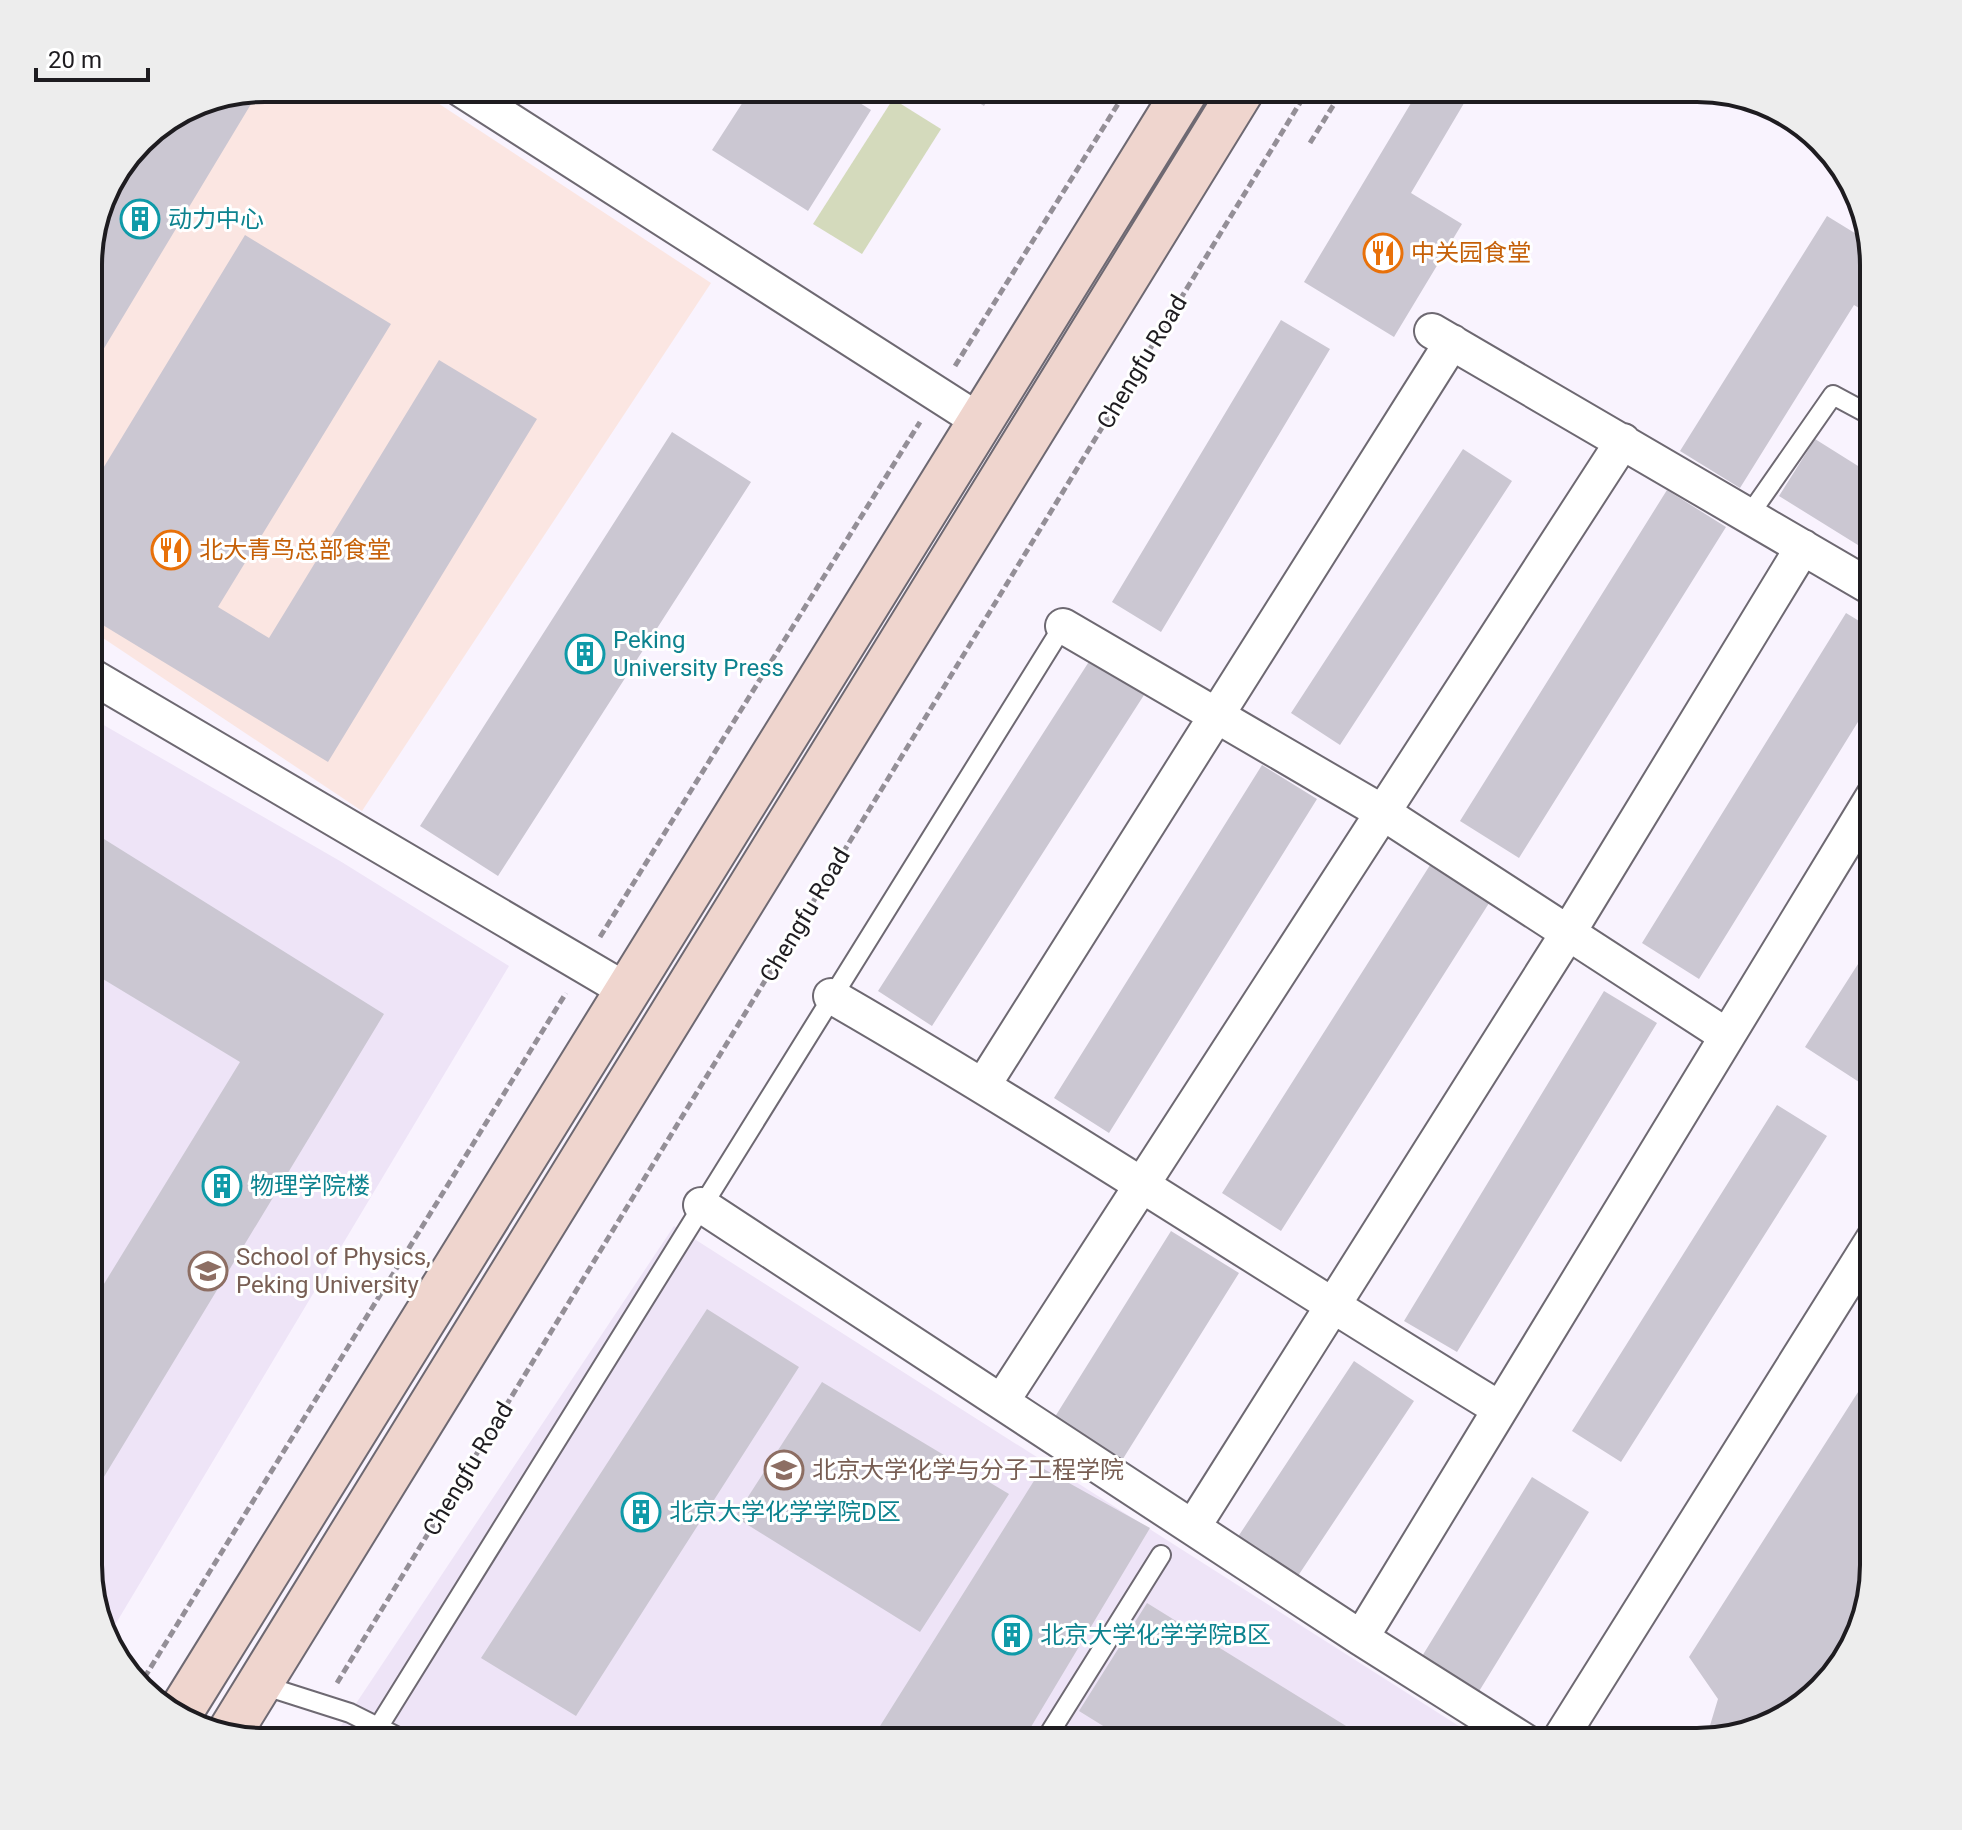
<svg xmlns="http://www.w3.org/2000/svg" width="1962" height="1830" viewBox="0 0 1962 1830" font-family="Roboto,'Noto Sans SC',sans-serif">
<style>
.commercial{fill:#fbe6e2}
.built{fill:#eee4f7}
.grass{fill:#d4dabc}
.building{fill:#cbc7d2}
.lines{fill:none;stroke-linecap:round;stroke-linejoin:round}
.lane-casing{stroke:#6e6972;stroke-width:22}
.street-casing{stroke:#6e6972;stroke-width:38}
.secondary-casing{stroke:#6e6972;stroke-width:48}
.path{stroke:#948f97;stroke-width:5;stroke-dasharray:8 4;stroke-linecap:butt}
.lane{stroke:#fff;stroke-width:18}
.street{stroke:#fff;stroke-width:34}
.secondary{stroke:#efd5ce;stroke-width:44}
.labels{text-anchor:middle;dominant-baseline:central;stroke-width:6;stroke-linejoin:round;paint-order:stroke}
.culture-label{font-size:24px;fill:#0d838f;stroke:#fff;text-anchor:start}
.food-label{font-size:24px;fill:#c56008;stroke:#fff;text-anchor:start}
.street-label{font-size:24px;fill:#1e1c20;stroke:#fff}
.education-label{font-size:24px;fill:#785e54;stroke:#fff;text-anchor:start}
.rim{fill:none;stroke:#1e1c20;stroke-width:4}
</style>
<rect width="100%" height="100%" fill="#f9f3fe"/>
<path class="commercial" d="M265 88H415L711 283 362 811 88 628V253L106 186 148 132 197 101Z"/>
<path class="built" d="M88 716 340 861 509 966 106 1640 88 1576Z
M674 1226 1484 1742H348L335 1735Z"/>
<path class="grass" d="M893 99 941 129 862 254 813 224Z"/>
<path class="building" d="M752 88H836L871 110 808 211 712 150Z
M955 88H995L984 106Z
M1420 88H1473L1411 193 1462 224 1394 337 1304 282Z
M260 89 88 375V253L106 186 148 132 197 101Z
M1827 216 1871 243 1874 317 1854 305 1740 488 1680 451Z
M245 235 391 324 218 607 269 638 439 360 537 419 328 762 88 616V493Z
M1281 320 1330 349 1161 632 1112 602Z
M672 432 751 482 498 876 420 826Z
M1815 439 1874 476V555L1779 496Z
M1463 449 1512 481 1340 745 1291 713Z
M1667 490 1726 527 1519 858 1460 821Z
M1846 613 1874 630V696L1699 979 1642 943Z
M1090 660 1144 695 932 1026 878 991Z
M1262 765 1317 799 1109 1133 1054 1098Z
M88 829 384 1014 90 1500 88 1310 240 1062 88 970Z
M1432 862 1491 900 1281 1231 1222 1193Z
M1874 939V1059L1859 1082 1805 1047Z
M1604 991 1657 1023 1457 1352 1404 1321Z
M1777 1105 1827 1136 1621 1462 1572 1431Z
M1171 1231 1239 1273 1116 1470 1048 1428Z
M707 1309 799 1367 576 1716 481 1658Z
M1354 1361 1414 1401 1286 1594 1226 1555Z
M1874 1367V1565L1860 1633 1822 1691 1765 1728 1705 1742 1718 1699 1689 1657Z
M822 1382 1009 1494 920 1632 735 1517Z
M1042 1468 1150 1528 1022 1742H870Z
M1532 1477 1589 1512 1470 1706 1413 1671Z
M1147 1603 1372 1742H1129L1079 1711Z"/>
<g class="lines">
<g class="lane-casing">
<path id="lane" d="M1750 514 1833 395 1874 417
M259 1684 350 1713 408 1742
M379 1726 1063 626
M1044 1742 1161 1555"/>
</g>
<g class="street-casing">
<path id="street" d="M459 88 981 422
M1432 331 1874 589
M1063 626 1382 812 1727 1036
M88 674 629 992
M831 996C1058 1127 1276 1273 1500 1409
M984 1084 1452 342
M701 1205 1361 1638 1526 1742
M1002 1401 1623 441
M1193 1527 1568 933 1803 547
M1361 1638 1874 795
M1558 1742 1874 1238"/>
</g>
<g class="secondary-casing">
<path id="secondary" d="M178 1716 1187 88
M228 1735 1243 88"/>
</g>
<path class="path" d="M1310 143 1344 88
M955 366 1128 88
M600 937 920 422
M337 1683 1309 88
M138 1688 566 993
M301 1742 309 1729"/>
<use href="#lane" class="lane"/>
<use href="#street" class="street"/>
<use href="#secondary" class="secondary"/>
</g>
<defs>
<g id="building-ring" transform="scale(2)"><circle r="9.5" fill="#fff" stroke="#0f9aa8" stroke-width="1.5"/><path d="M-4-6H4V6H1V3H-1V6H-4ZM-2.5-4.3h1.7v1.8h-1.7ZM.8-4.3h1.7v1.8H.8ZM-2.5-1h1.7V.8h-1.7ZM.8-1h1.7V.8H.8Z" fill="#0f9aa8"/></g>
<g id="restaurant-ring" transform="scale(2)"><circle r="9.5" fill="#fff" stroke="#e8710a" stroke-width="1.5"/><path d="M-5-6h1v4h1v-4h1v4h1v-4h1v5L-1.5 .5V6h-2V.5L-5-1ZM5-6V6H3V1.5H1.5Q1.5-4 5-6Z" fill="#e8710a"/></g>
<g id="university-ring" transform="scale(2)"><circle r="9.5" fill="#fff" stroke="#8d6e63" stroke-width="1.5"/><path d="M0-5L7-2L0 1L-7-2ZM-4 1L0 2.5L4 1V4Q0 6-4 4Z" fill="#8d6e63"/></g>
</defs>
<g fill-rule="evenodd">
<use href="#building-ring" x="140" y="219"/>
<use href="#restaurant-ring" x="1383" y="253"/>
<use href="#restaurant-ring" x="171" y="550"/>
<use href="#building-ring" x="585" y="654"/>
<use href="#building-ring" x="222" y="1186"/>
<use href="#university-ring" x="208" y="1271"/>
<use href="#university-ring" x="784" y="1470"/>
<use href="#building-ring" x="641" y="1512"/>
<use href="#building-ring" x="1012" y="1635"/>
</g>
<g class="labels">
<g class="culture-label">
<text x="168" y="219">动力中心</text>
<text x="613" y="640">Peking<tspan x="613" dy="28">University Press</tspan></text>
<text x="250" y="1186">物理学院楼</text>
<text x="669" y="1512">北京大学化学学院D区</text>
<text x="1040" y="1635">北京大学化学学院B区</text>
</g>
<g class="food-label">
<text x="1411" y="253">中关园食堂</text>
<text x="199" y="550">北大青鸟总部食堂</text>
</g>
<g class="street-label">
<text transform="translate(1142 362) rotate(-59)">Chengfu Road</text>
<text transform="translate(805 915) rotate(-59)">Chengfu Road</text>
<text transform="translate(468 1469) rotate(-59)">Chengfu Road</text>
</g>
<g class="education-label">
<text x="236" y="1257">School of Physics,<tspan x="236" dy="28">Peking University</tspan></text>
<text x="812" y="1470">北京大学化学与分子工程学院</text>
</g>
</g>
<path d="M0 0H1962V1830H0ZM265 102H1697A163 163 0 0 1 1860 265V1565A163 163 0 0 1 1697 1728H265A163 163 0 0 1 102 1565V265A163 163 0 0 1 265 102Z" fill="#ededed" fill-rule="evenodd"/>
<path class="rim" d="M265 102H1697A163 163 0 0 1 1860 265V1565A163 163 0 0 1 1697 1728H265A163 163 0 0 1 102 1565V265A163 163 0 0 1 265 102Z"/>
<path d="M36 68v12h112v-12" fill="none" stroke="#1e1c20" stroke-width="4"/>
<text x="48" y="68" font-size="24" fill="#1e1c20" stroke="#ffffff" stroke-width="6" paint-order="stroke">20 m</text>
</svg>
